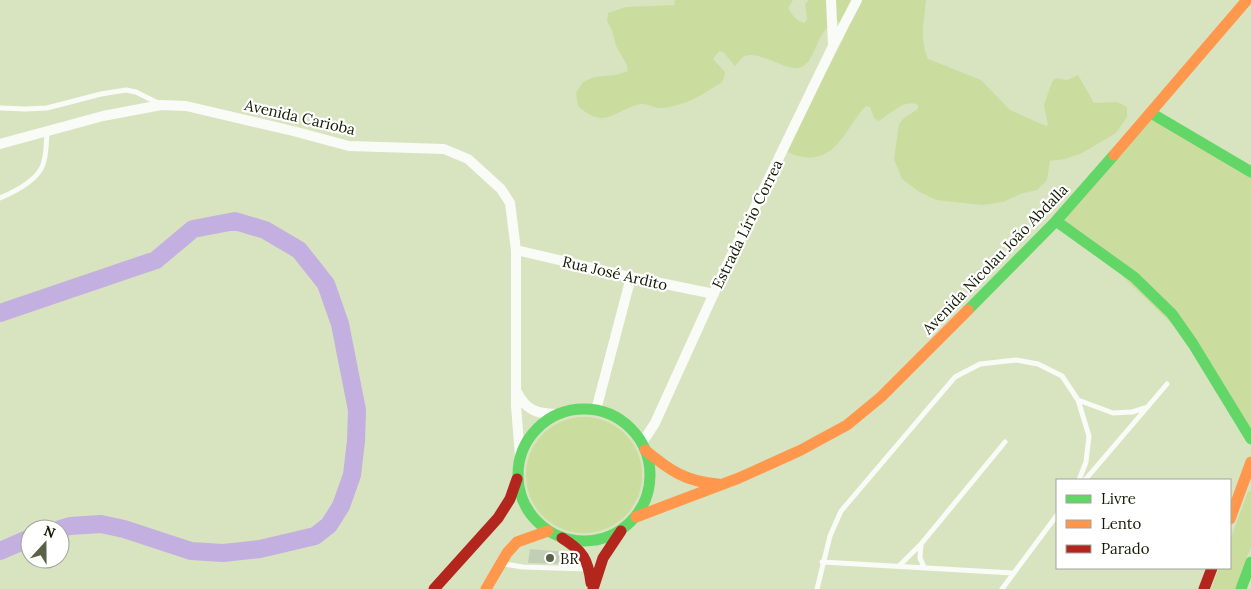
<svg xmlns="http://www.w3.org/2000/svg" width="1251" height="589" viewBox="0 0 1251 589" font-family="Lora,serif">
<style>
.green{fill:#cadd9e}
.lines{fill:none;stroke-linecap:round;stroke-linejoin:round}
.river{stroke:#c3afe0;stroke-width:18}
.building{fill:#c2cfb6}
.lane{stroke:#f9fbf6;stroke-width:5}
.street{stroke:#f9fbf6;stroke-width:10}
.fast{stroke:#63d668;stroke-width:11}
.slow{stroke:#ff974d;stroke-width:11}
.jam{stroke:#b3261e;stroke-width:11}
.poi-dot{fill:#596246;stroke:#fff;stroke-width:2}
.labels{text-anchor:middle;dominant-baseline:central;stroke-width:4.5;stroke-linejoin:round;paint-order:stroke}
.street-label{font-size:15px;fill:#151c04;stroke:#fff}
.poi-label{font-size:15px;fill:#151c04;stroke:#fff;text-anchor:start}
</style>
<rect width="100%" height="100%" fill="#d8e3c0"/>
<path class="green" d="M675 0H793L788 8C792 15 797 22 805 23L807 19 805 4 809 0H926C924 22 919 38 928 59L981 80 1010 110 1046 126 1048 125 1044 105 1052 82 1056 78 1067 80 1078 75 1094 103 1117 102 1127 107V117L1116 133 1082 153 1065 159 1050 161 1047 180 1037 190 1020 194 1003 202 982 205 936 200 918 191 902 179 894 159 899 124 904 118 918 109V105C905 98 890 114 879 121L874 118 870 107 866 106C846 126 838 162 803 157 796 156 791 154 785 150L844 38 845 30 838 21C834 24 829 27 825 30 816 41 813 64 799 68 785 71 756 48 743 57 740 59 737 64 735 66L723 52 719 51 713 59 725 72 724 78 722 82C702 95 687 105 663 108 655 109 649 103 641 104 613 110 606 131 578 106L576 93 583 82 594 77 616 75 628 71 627 65 616 46 612 30 607 21 608 13 626 7 674 5Z
M1151 113 1251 170V439L1193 344 1064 220Z
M526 475a58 58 0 1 1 116 0a58 58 0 1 1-116 0Z
M1251 490V547L1235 589H1211L1219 568H1230V540L1248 492Z"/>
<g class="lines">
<path class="river" d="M0 313 156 260 193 229 235 221 265 230 299 250 326 284 340 324 357 410 356 441 352 475 341 506 329 525 315 536 260 549 223 553 191 551 124 529 101 524 70 526 60 529
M0 551 30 538"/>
</g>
<path class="building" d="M530 549 566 552 570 554 572 564 528 563Z"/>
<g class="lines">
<path class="lane" d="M0 108 25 109 47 108 101 94 126 90 136 92 158 103
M0 198C14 192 35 182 42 167 47 156 46 143 47 132
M1078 400 1113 413 1132 412 1145 408
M1085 480 1167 384
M921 544 920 558 924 567
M822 562 1013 573
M504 564 523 567 588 569
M899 566 921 544 1005 442
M817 589 830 536 841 511 955 377 980 364 1016 360 1038 364 1062 376 1078 400 1089 436 1086 462 1079 480
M1002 589 1057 515"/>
<path class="street" d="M831 0 833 44
M0 144 103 116 161 105 186 106 293 131 349 146 444 149 468 159 501 189 510 203 516 250V406L520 456
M516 250 631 277 714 294
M517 392C526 411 538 414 558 414
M596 410 631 277
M642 443 655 423 724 271 833 46 857 0"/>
<path class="fast" d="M1151 113 1251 172
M1056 221 1134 277 1172 314 1193 344 1251 439
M968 310 1056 221 1114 155
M518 475a66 66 0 1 1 132 0a66 66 0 1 1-132 0Z
M1241 589 1251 562"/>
<path class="slow" d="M1114 155 1247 0
M645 450C669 470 686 482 718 484
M636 517 739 478 801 450 847 425 881 397 968 310
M1230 519 1251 462
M486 589 507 553 517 542 548 531"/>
<path class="jam" d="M562 538C583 551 588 559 591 583
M434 589 498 518 510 499 517 479
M593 589 603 558 621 531
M1204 589 1212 568"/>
</g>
<circle class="poi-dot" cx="550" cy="558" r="5"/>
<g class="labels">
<g class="street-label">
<text transform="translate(300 117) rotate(13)">Avenida Carioba</text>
<text transform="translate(747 224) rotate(-64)">Estrada Lírio Correa</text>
<text transform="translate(995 259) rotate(-46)">Avenida Nicolau João Abdalla</text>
<text transform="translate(615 273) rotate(13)">Rua José Ardito</text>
</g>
<g class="poi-label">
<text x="560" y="558">BR</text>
</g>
</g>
<rect x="1056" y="479" width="175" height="90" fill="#ffffff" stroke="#a1a49b"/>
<rect x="1066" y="495" width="25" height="8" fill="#63d668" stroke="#a1a49b"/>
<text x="1101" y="504" font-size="15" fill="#151c04">Livre</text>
<rect x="1066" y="520" width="25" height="8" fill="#ff974d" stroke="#a1a49b"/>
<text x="1101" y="529" font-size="15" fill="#151c04">Lento</text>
<rect x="1066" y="545" width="25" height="8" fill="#b3261e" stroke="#a1a49b"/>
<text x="1101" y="554" font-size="15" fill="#151c04">Parado</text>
<g transform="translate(45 544) rotate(21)"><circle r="24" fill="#ffffff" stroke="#a1a49b"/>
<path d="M0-4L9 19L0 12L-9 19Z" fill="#596246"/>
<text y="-8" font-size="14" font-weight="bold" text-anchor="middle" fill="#151c04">N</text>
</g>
</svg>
